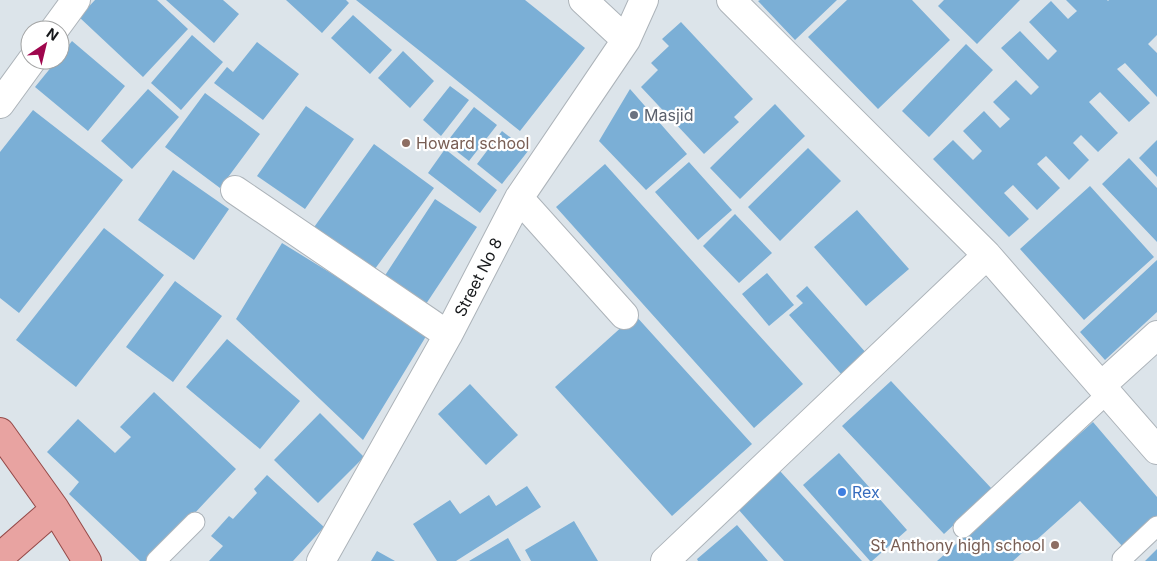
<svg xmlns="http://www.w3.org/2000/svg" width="1157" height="561" viewBox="0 0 1157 561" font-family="Inter,sans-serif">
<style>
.building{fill:#7bafd6}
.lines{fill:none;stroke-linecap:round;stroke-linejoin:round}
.lane-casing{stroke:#acb3b9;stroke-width:21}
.street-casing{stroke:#acb3b9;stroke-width:30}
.primary-casing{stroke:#954a49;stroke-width:30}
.lane{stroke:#fff;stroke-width:19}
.street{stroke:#fff;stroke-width:28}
.primary{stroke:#e8a3a1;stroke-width:28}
.worship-dot{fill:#6b7280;stroke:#fff;stroke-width:2}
.education-dot{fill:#8d6e63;stroke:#fff;stroke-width:2}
.shop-dot{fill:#3f7fe0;stroke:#fff;stroke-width:2}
.labels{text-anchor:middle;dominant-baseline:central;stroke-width:4.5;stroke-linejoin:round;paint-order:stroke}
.worship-label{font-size:16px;fill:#5b616d;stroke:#fff;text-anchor:start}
.education-label{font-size:16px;fill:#785e54;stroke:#fff;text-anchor:start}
.street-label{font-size:16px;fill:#16181a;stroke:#fff}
.shop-label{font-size:16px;fill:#366cbe;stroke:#fff;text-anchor:start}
</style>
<rect width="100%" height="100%" fill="#dce4ea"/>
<path class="building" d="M95 0H157L188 29 143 77 79 17Z
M166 0H223L239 14 214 43Z
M286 0H346L349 3 322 33Z
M356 0H525L585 48 520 131Z
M760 0H837L795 40 758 1Z
M847 0H912L950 40 878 109 808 37Z
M944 0H1020L977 44 938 6Z
M1066 0H1107L1108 1 1109 0H1157V35L1148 44 1157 53V97L1125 63 1117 69 1150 103 1129 122 1100 92 1089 102 1118 133 1098 152 1081 135 1073 143 1089 160 1069 180 1046 156 1037 164 1060 188 1037 210 1013 185 1004 193 1029 219 1009 237 933 159 953 140 973 160 982 151 963 131 984 111 1000 128 1010 119 993 102 1016 80 1031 95 1039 87 1001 48 1020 31 1048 60 1057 51 1029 22 1051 1 1068 19 1077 11Z
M353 15 392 50 370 74 331 38Z
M681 22 753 99 734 117 739 122 704 154 641 87 658 70 651 63 669 46 662 39Z
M192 35 223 62 181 110 151 83Z
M72 41 125 86 88 131 35 87 57 60H60V56Z
M257 42 299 74 263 120 214 83 227 67 233 72Z
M966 44 993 70 929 137 902 111Z
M403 51 434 81 410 108 378 78Z
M450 86 469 100 441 136 423 120Z
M148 89 179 117 132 169 101 141Z
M630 89 687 154 646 190 599 141Z
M205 93 260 134 220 188 165 147Z
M775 104 805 136 740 199 710 168Z
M306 106 354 139 305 209 257 176Z
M474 107 497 125 469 161 446 143Z
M33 110 123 180 19 313 0 298V152Z
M502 131 528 151 502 184 477 164Z
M1157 140V177L1139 158Z
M374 144 434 188 372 273 312 230Z
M808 148 841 181 780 241 748 207Z
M445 149 497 190 480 213 428 173Z
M1129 158 1157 188V242L1102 184Z
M689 162 732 210 698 240 655 192Z
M605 164 803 384 754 428 556 207Z
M173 170 229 209 194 260 138 220Z
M1090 186 1154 257 1084 320 1020 249Z
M435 199 477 227 426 304 384 277Z
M857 210 909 269 866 306 814 247Z
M735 214 772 253 739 283 703 246Z
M104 228 164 275 76 387 16 340Z
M282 243 428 333 363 440 236 319Z
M1157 260V312L1105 360 1080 332Z
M767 273 794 305 769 326 742 294Z
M175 281 222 316 173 382 126 347Z
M807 286 867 354 842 375 789 315 803 303 796 296Z
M635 315 752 444 672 516 555 387Z
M227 339 300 401 260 449 186 387Z
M891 381 992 489 944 534 842 426Z
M470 384 518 435 486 465 438 414Z
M154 392 236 469 150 561H140L69 494 79 482 47 452 78 419 115 453 131 437 120 427Z
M320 413 364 457 318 503 274 460Z
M1093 422 1157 497V518L1125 549 1080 501 1013 561H937Z
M839 453 907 530 872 561H870L803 485Z
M780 471 862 561H784L738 509Z
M267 475 324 527 293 561H209L223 546 211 536 229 516 233 519 257 493 254 489Z
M527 486 541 507 456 561H437L413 524 450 500 460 514 489 495 496 506Z
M574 521 598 561H531L525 550Z
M737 525 768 561H698L697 559Z
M508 538 521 561H469Z
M1157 549V561H1145Z
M377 551 395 561H371Z"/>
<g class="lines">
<g class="lane-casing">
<path id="lane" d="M963 528 1108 393
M1122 559 1157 526
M156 561 195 522"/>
</g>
<g class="street-casing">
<path id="street" d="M583 0 626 40
M731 0 987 255 1157 450
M54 30 76 0
M0 104 32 60
M235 190 448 335
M519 198 624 315
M1102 385 1157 335
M321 561 448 335 519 198 626 40 644 0
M665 561 987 255"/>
</g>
<g class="primary-casing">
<path id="primary" d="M0 432 55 509 87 561
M8 550 55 509"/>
</g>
<use href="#lane" class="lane"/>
<use href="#street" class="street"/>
<use href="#primary" class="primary"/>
</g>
<circle class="worship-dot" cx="634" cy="115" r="5"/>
<g class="education-dot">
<circle cx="406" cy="143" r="5"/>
<circle cx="1055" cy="545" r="5"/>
</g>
<circle class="shop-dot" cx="842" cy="492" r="5"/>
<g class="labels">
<g class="worship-label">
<text x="644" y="115">Masjid</text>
</g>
<g class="education-label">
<text x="416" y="143">Howard school</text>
<text x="1045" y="545" text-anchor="end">St Anthony high school</text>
</g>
<g class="street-label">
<text transform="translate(478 277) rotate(-63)">Street No 8</text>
</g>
<g class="shop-label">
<text x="852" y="492">Rex</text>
</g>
</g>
<g transform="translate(45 45) rotate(35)"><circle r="24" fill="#ffffff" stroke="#a2a3a3"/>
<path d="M0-4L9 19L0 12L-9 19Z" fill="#9f064d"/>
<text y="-8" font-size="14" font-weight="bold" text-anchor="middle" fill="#16181a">N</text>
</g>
</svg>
